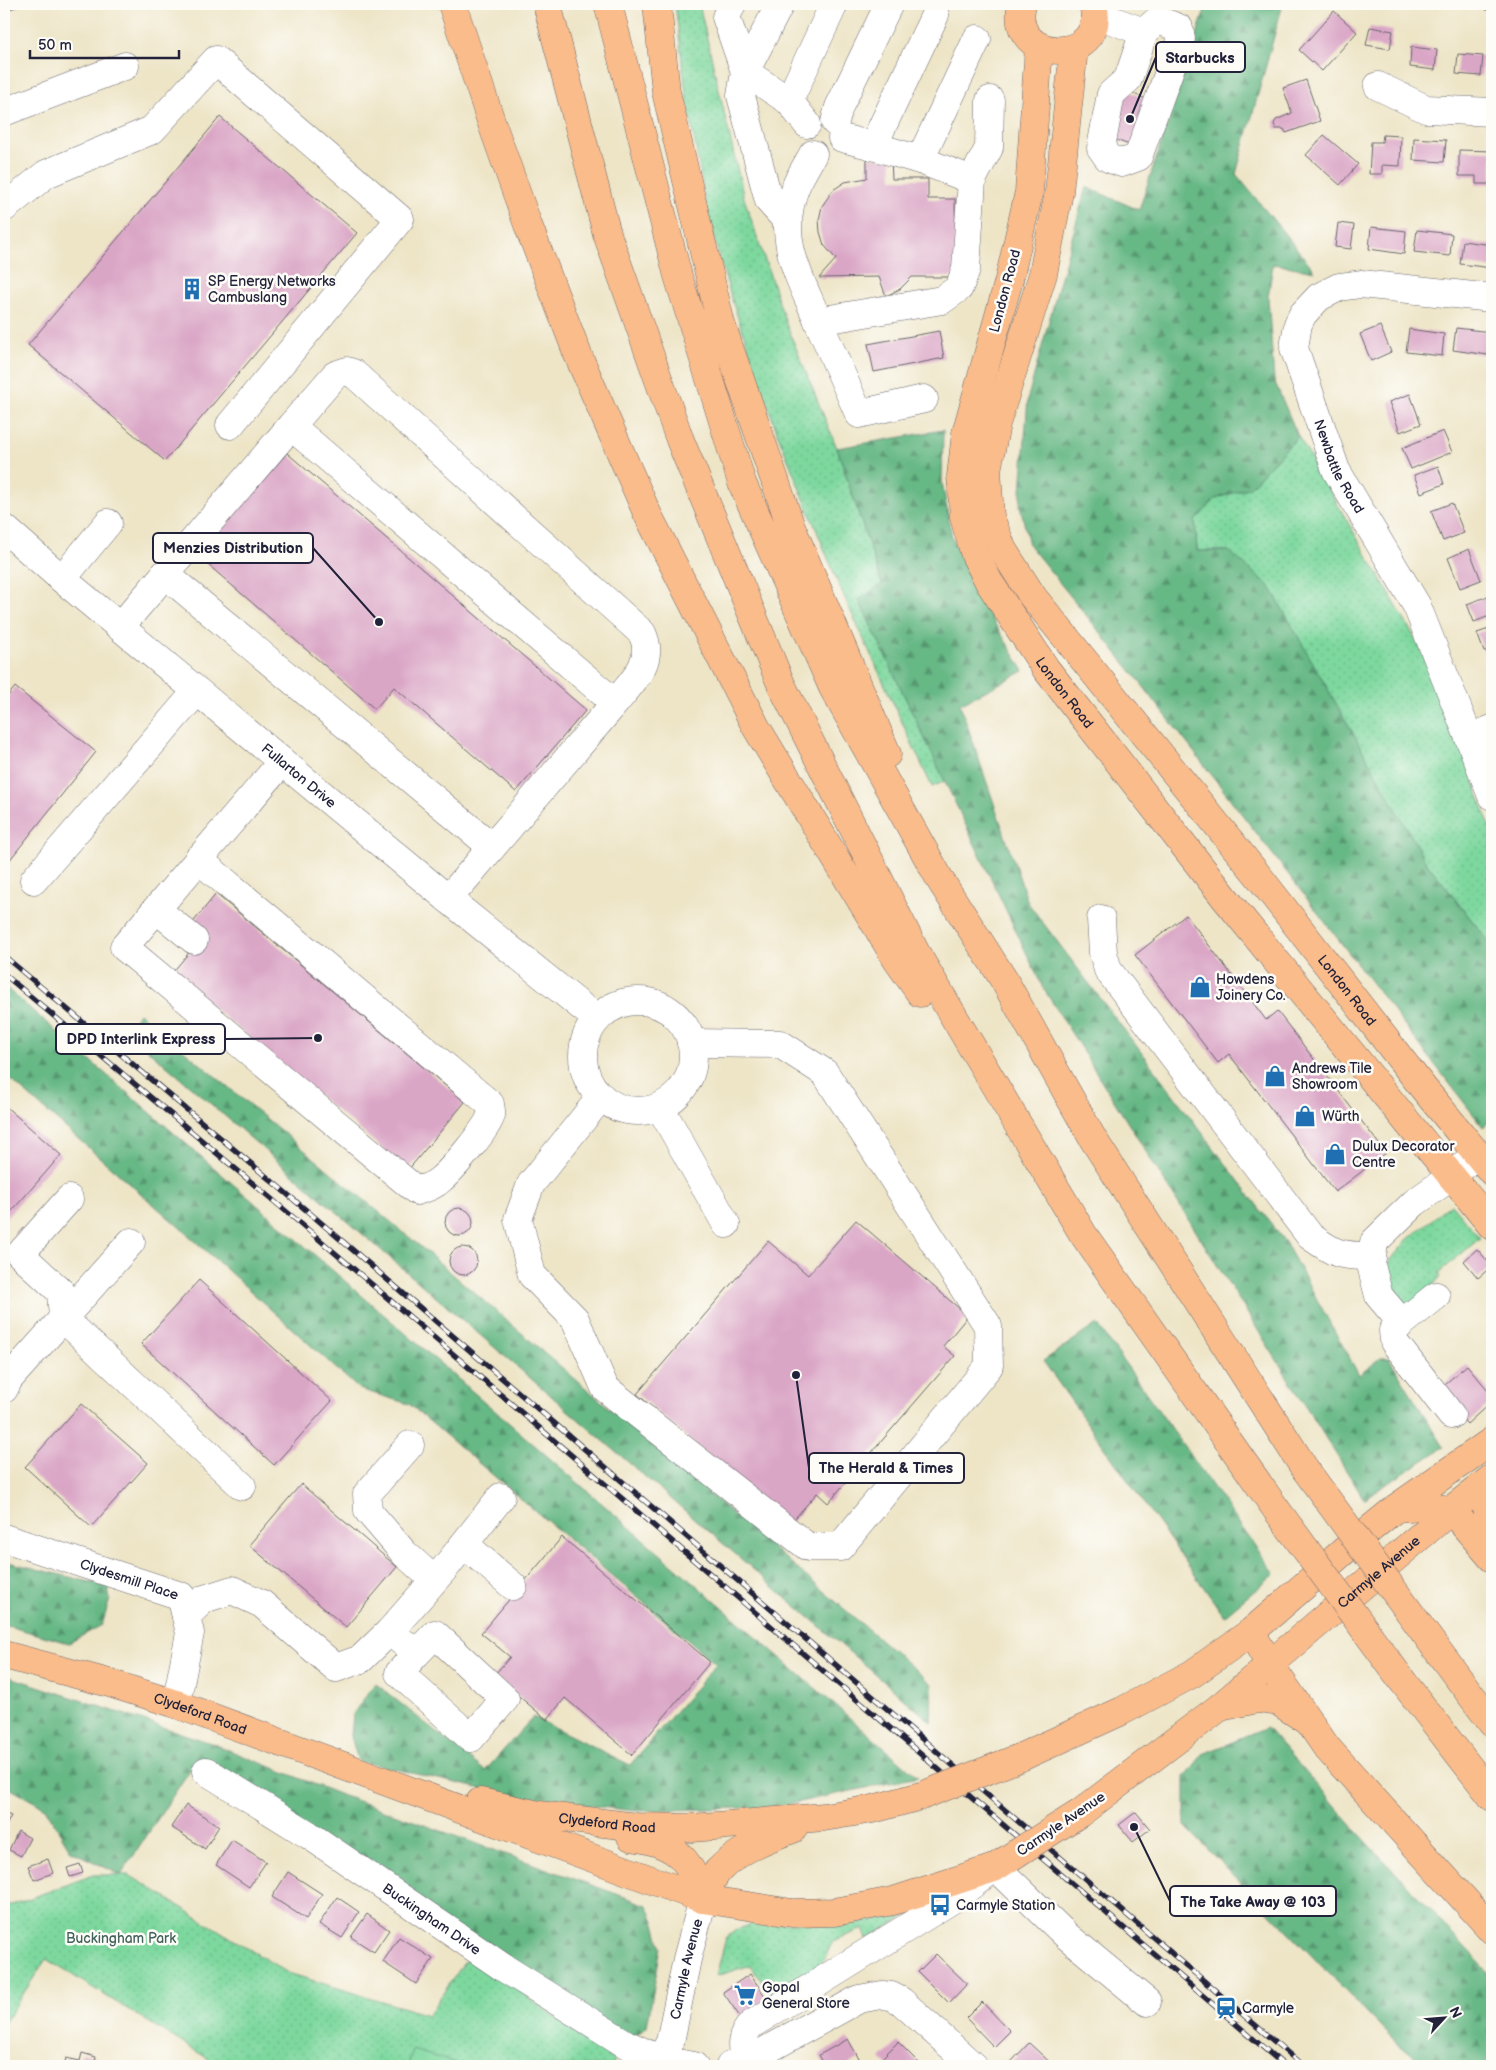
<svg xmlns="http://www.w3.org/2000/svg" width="1496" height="2070" viewBox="0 0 1496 2070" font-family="'Balsamiq Sans',sans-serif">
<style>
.grass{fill:url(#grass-dots);stroke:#507d6c}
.forest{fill:url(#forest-firs);stroke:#446d60}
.pitch{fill:#7dd89e;stroke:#507d6c}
.building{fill:#daa6c6}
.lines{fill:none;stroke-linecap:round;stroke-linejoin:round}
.minor-casing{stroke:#69666c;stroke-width:29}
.major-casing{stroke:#69666c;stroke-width:29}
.highway-casing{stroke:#69666c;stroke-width:29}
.minor{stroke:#fff;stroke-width:28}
.major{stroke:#fabc8b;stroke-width:28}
.highway{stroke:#fabc8b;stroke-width:28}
.rail-casing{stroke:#22223b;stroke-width:5.5}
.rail{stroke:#fdfcf7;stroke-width:4;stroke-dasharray:11;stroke-linecap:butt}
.major-bridge-casing{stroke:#69666c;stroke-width:29;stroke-linecap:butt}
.highway-bridge-casing{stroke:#69666c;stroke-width:29;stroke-linecap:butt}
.major-bridge{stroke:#fabc8b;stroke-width:28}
.highway-bridge{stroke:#fabc8b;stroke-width:28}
.labels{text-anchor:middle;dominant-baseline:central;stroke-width:5;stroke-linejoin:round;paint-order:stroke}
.poi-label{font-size:14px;fill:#22223b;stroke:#fdfcf7;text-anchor:start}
.street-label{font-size:14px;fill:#22223b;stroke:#fdfcf7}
.park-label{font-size:14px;fill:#42625e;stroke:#fdfcf7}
.leader{fill:none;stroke:#22223b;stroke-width:2}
.callout-dot{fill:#22223b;stroke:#fdfcf7;stroke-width:2}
.callout{fill:#fdfcf7;stroke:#22223b;stroke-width:2}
.callout-label{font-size:15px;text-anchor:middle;font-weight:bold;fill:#22223b}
</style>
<defs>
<pattern id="grass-dots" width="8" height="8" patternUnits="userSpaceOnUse" patternTransform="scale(1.25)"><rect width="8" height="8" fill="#7dd89e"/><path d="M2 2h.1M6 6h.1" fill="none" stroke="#6cb989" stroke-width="1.8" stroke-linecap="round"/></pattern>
<pattern id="forest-firs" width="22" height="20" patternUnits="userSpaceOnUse" patternTransform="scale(1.25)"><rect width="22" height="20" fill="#66b885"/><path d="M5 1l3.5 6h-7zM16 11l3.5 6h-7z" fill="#54956e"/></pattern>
</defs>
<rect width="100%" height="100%" fill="#fdfcf7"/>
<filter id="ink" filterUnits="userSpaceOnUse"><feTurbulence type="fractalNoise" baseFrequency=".02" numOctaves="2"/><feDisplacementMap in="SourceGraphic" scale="10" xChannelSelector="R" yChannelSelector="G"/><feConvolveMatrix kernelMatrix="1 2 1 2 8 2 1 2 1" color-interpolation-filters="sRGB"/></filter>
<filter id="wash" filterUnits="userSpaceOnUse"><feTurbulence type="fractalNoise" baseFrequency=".0096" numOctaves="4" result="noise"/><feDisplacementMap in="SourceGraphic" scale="20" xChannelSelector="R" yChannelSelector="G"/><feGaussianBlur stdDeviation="1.12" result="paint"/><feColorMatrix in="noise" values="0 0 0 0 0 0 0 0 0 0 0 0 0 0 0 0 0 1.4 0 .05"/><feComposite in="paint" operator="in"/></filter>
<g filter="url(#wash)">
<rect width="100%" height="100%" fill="#eee5c7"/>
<path class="grass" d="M675 4H699L744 198 787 326 837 448 882 584 859 600 945 781 932 787 840 588 778 435 732 300 709 222 686 93Z
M1298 436 1419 645 1457 733 1492 833V946L1426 862 1229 551H1197L1195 521 1215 499 1250 487Z
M1451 1204 1480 1238 1439 1273 1441 1276C1429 1290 1420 1309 1399 1304L1389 1292 1385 1267 1407 1240Z
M93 1875H129L288 1973 428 2015 466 1960 498 1975 614 2060 612 2066H220L46 1959 4 2023V1905H12Z
M912 1912 867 1939 863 1929 833 1941 824 1960 775 2001 751 1965 716 1976 726 1938 737 1929 756 1923H858Z"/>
<path class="forest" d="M1207 4H1283L1236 174 1315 271 1273 264 1268 297 1274 380 1298 436 1250 487 1215 499 1195 521 1197 551H1229L1270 587 1426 862 1492 946V1120L1483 1127 1133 673 1029 545 1020 505 1028 397 1086 187 1139 210Z
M943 430 942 482 952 537 984 606 1024 671 960 704 1028 903 1285 1242 1359 1375 1381 1358H1389L1444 1447 1364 1499 1042 986 859 600 882 584 837 448Z
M4 986 918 1777 775 1807 636 1811 523 1798 358 1761 351 1736 353 1714 375 1683 485 1771 533 1717 630 1765 716 1664 409 1404 359 1389 185 1232 4 1074Z
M139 1013 415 1242 932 1684 931 1722 127 1032Z
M1097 1324 1275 1574 1224 1616 1043 1361Z
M4 1561 107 1586 110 1599 102 1625 69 1643 4 1625Z
M4 1675 211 1743 344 1796 647 1905 655 1923 661 1947 647 2026 631 2040 309 1835 197 1759 121 1875 71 1851 45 1808 4 1785Z
M1267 1728 1354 1828 1492 1976V2066H1426L1391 2037 1185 1826V1777L1203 1754Z"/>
<path class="pitch" d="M412 2050 467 2066H408Z"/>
<g id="blocks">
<path class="building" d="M4 4H24L4 11Z
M1486 4H1492V10H1486Z
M1334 11 1357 32 1322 71 1299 50Z
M1370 27 1393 31 1390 49 1366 45Z
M1411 47 1437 50 1435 70 1410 67Z
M1458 54 1483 56 1481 76 1456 74Z
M1306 80 1320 121 1286 133 1284 129H1276L1274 124 1276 120 1292 113 1283 88Z
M1122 89 1151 101 1135 147 1105 136Z
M220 117 357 233 165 461 28 345Z
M1324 135 1358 164 1340 185 1306 155Z
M1383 135 1401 136 1400 166 1382 165V174H1369L1371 142H1382Z
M1414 138 1446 140 1444 162 1413 160Z
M1459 150 1492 151V184H1476V176H1459Z
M867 158H891L892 179H928V199H955L956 277H912L900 289 886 296 879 277 819 278 836 259 824 245 820 232 819 220 822 206 833 190 845 182 867 178Z
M1338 223 1354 225 1351 249 1335 247Z
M1371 227 1406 231 1404 254 1369 249Z
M1417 230 1452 234 1450 256 1414 252Z
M1463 241 1492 245V268L1460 264Z
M1380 326 1391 352 1371 361 1360 334Z
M1456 328 1491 332 1488 355 1453 350Z
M1409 329 1444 334 1442 356 1406 352Z
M939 331 944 358 874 372 868 344Z
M1410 394 1421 424 1400 432 1389 402Z
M1443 431 1452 452 1411 469 1402 448Z
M287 453 586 710 516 792 394 687 375 709 198 556Z
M1438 466 1444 484 1421 493 1414 475Z
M1452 503 1464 533 1443 541 1431 511Z
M1469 549 1481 580 1460 588 1448 558Z
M1491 595 1492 615 1474 622 1467 604Z
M1492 628V648L1484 652 1477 633Z
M15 687 96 752 4 867V701Z
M216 894 465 1102 408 1170 172 973 202 937 190 926Z
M1186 915 1266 1020 1277 1011 1386 1153 1335 1192 1229 1054 1218 1063 1135 955Z
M4 1105 61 1155 4 1220Z
M1492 1135V1145L1487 1139Z
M445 1222a14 14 0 1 1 28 0a14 14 0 1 1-28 0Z
M856 1220 968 1316 943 1346 955 1356 828 1503 817 1493 789 1525 637 1394 768 1241 808 1275Z
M449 1261a14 14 0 1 1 28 0a14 14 0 1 1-28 0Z
M1477 1249 1492 1266 1478 1278 1464 1261Z
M199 1280 332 1401 274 1465 141 1344Z
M1467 1365 1492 1395V1401L1467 1424 1438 1390Z
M81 1404 148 1463 91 1527 25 1467Z
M301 1484 397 1567 346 1627 249 1545Z
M562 1537 710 1662 632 1755 565 1698 547 1720 494 1675 510 1657 481 1633Z
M186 1805 219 1826 205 1849 171 1827Z
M1136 1812 1150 1829 1133 1842 1119 1825Z
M4 1813 11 1816 4 1829Z
M18 1831 30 1838 21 1856 9 1850Z
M232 1840 266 1862 249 1887 216 1865Z
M48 1859 53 1873 34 1880 28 1866Z
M80 1864 83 1873 70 1877 67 1868Z
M288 1872 322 1894 306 1919 272 1897Z
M337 1897 359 1912 342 1938 319 1924Z
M367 1914 389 1930 374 1952 351 1937Z
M399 1937 433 1959 416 1984 383 1962Z
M936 1954 967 1984 949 2003 918 1972Z
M750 1974 767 1999 740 2017 723 1992Z
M982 2002 1010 2031 994 2047 966 2018Z
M848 2039 859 2059 846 2066H825L819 2055Z
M898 2042 922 2066H888L881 2059Z
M1029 2043 1054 2066H1016L1011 2062Z
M82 2053 96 2057 94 2066H64L66 2058 80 2061Z"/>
</g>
</g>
<g filter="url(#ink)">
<use href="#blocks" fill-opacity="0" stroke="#69666c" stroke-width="1"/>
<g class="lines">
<g class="minor-casing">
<g id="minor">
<path d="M732 4 726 17 745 72 741 96 769 201 787 221"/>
<path d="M780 4 745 72 789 101 807 124"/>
<path d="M1095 14 1144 32"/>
<path d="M1158 20 1179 28 1181 39 1138 157 1122 163 1108 158 1101 148 1111 94 1128 79 1144 32Z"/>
<path d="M1378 86 1426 109 1492 112"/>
<path d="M789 101 834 4"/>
<path d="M4 112 125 66"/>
<path d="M835 122 839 107 889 4"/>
<path d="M842 138 873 146 920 160 977 39"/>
<path d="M873 146 935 15"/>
<path d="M813 154C807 165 800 176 795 188 776 239 799 275 818 321L942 300 959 288 966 269 972 180"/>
<path d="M920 160 972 180 989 148 990 100"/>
<path d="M4 208 46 174 152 130 216 60 400 219 230 425"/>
<path id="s1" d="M1492 298 1361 284 1339 287 1319 297 1303 314 1298 324 1294 348 1336 470 1417 606 1492 796"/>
<path d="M818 321 859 414 924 399"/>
<path d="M291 426 335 375 347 371 353 373 642 633C656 661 632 682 615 703"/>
<path id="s2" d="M4 528 62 579 448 899 597 1019"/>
<path d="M165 574 492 847"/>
<path d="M62 579 108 523"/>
<path d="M120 627 291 426 615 703 448 899"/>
<path d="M1469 738 1492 729"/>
<path d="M198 859 490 1104C490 1107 492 1112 491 1115 488 1128 452 1170 441 1179 434 1186 426 1188 417 1191L124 947 282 762"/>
<path d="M34 880 197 691"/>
<path d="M156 909 194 940"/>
<path d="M1101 919 1103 953 1108 970 1310 1236C1335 1254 1339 1256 1371 1256"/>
<circle cx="638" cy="1056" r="55"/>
<path d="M601 1097 531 1184 518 1219 532 1275 575 1319 605 1388 808 1547H840L989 1366 988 1326 825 1073 780 1044 691 1043"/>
<path d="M660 1107 726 1224"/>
<path d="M69 1199 20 1254 61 1292 63 1318 242 1486"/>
<path d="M1436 1296 1402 1323 1379 1296 1371 1265 1374 1242 1414 1203 1452 1176 1477 1154"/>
<path d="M1402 1323 1393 1331 1394 1342 1451 1415"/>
<path d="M4 1389 9 1379 131 1242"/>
<path d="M410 1445 367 1494 368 1511 404 1553 434 1580"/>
<path id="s3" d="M4 1538 181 1596 190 1633 176 1704"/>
<path d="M464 1544 513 1586"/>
<path d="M186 1616 204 1599 232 1590 262 1604 336 1668 361 1659 390 1631 416 1654 399 1673 471 1738 505 1699 435 1634 416 1654"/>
<path d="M390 1631 445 1568 501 1497"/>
<path id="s4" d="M206 1771 309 1835 504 1968 626 2044 661 2060 694 2066"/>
<path d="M744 2061C741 2045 740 2036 752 2024L953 1899 994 1868 1003 1874 1067 1936 1147 2002"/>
<path id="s5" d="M657 2066 670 2042 687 1959 703 1899"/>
<path d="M730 2066 763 2052 859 1999 882 1995 891 1996 901 2001 973 2066"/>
</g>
</g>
<g class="major-casing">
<g id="major">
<path d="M1022 4C1007 65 1109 66 1093 4"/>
<path id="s6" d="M1039 46 1029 192 1009 280 966 433 961 476 964 517 975 555 989 582 1046 669 1225 898 1492 1226"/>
<path id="s7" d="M1074 48 1059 192 1043 274 996 424 987 470 990 517 1003 550 1033 597 1260 878 1424 1089 1492 1172"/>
<path id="s8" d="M4 1655 109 1683 176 1704 703 1899 792 1913 834 1912 893 1901 994 1868 1017 1853"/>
<path d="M1019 1758 1122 1711 1192 1674 1251 1632 1352 1544 1396 1508 1492 1441"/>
<path id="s9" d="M480 1802 539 1815 636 1827 692 1828 824 1817 873 1809 921 1796"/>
<path id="s10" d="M1080 1813 1220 1707 1451 1510 1492 1478"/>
<path d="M631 1837C675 1842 690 1858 703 1899"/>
<path d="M703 1899C708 1890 712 1878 718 1871 738 1850 767 1838 793 1829"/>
</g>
</g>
<g class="highway-casing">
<path id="highway" d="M452 4 492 124 528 225 578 355 647 513 756 727 897 960 920 993
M547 4 607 234 680 440 781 684 916 953 1083 1234 1276 1509
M608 4 678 276 742 483 833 688 942 883 1004 980 1093 1139 1305 1469
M657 4 666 92 721 324 790 524 887 754
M1492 1487C1483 1510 1487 1533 1492 1557
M1396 1508 1423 1506 1451 1510 1492 1558
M1251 1632 1270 1665 1327 1748 1492 1930
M1435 1647 1492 1723
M1404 1683 1492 1797
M1220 1707 1257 1699 1279 1702 1305 1719"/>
</g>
<use href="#minor" class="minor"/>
<use href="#major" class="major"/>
<use href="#highway" class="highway"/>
<g class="rail-casing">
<path id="rail" d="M4 956 312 1215 1303 2066
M4 974 300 1223 1285 2066"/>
</g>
<use href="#rail" class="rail"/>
<g class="major-bridge-casing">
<path id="major-bridge" d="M921 1796 1019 1758
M1017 1853 1080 1813"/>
</g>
<g class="highway-bridge-casing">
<path id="highway-bridge" d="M1305 1469 1435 1647
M1276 1509 1404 1683"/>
</g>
<use href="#major-bridge" class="major-bridge"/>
<use href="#highway-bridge" class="highway-bridge"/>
</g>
</g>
<defs>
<g id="building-bare" transform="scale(1.725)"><path d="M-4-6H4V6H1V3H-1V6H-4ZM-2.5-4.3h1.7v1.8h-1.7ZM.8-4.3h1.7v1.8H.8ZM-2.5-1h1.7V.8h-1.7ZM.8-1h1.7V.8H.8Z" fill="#1f6fb2" stroke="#fdfcf7" stroke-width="2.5" paint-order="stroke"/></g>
<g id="shop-bare" transform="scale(1.725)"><path d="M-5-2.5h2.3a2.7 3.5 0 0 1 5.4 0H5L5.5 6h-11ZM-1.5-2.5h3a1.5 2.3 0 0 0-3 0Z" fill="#1f6fb2" stroke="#fdfcf7" stroke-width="2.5" paint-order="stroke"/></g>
<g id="bus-bare" transform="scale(1.725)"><path d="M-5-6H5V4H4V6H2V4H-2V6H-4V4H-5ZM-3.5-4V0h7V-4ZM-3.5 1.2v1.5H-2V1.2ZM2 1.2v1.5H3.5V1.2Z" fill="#1f6fb2" stroke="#fdfcf7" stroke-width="2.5" paint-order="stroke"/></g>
<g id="supermarket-bare" transform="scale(1.725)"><path d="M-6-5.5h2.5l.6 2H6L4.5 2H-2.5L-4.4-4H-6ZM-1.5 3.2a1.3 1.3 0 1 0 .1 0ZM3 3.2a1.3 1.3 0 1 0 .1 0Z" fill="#1f6fb2" stroke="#fdfcf7" stroke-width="2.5" paint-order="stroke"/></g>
<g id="station-bare" transform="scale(1.725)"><path d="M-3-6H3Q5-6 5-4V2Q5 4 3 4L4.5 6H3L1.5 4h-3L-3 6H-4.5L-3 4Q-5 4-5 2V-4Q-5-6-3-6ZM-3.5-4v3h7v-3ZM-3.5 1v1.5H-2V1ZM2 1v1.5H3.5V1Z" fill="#1f6fb2" stroke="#fdfcf7" stroke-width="2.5" paint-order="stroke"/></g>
</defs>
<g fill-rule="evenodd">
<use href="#building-bare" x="192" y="289"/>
<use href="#shop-bare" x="1200" y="987"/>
<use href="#shop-bare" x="1275" y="1076"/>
<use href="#shop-bare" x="1305" y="1116"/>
<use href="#shop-bare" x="1335" y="1154"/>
<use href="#bus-bare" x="940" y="1905"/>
<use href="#supermarket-bare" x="745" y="1995"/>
<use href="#station-bare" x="1226" y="2008"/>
</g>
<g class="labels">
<g class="poi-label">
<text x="208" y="281">SP Energy Networks<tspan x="208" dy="16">Cambuslang</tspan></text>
<text x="1216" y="979">Howdens<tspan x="1216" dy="16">Joinery Co.</tspan></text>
<text x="1292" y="1068">Andrews Tile<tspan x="1292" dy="16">Showroom</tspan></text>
<text x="1322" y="1116">Würth</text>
<text x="1352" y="1146">Dulux Decorator<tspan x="1352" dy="16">Centre</tspan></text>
<text x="956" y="1905">Carmyle Station</text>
<text x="762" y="1987">Gopal<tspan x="762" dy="16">General Store</tspan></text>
<text x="1242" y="2008">Carmyle</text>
</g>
<g class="street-label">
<text transform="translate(1005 291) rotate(-75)">London Road</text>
<text stroke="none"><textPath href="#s1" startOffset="362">Newbattle Road</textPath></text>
<text stroke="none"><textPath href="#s6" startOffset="684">London Road</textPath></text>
<text stroke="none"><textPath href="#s2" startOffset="385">Fullarton Drive</textPath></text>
<text stroke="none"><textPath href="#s7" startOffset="1074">London Road</textPath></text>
<text stroke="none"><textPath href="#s10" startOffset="384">Carmyle Avenue</textPath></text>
<text stroke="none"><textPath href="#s3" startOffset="132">Clydesmill Place</textPath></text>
<text stroke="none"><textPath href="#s8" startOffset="205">Clydeford Road</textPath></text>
<text stroke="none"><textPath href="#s9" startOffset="129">Clydeford Road</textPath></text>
<text transform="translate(1061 1824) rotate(-34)">Carmyle Avenue</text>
<text stroke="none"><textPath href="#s4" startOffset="270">Buckingham Drive</textPath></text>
<text stroke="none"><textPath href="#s5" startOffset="102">Carmyle Avenue</textPath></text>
</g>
<g class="park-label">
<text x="121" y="1938">Buckingham Park</text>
</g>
</g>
<path class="leader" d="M1130 119L1156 57M379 622L313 548M318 1038L225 1039M796 1375L809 1468M1134 1827L1170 1901"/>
<g class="callout-dot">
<circle cx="1130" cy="119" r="5"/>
<circle cx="379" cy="622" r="5"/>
<circle cx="318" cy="1038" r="5"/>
<circle cx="796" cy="1375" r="5"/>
<circle cx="1134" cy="1827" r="5"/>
</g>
<g class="callout">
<rect x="1156" y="42" width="89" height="30" rx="5"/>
<rect x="153" y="533" width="160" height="30" rx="5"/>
<rect x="56" y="1024" width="169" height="30" rx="5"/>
<rect x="809" y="1453" width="155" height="30" rx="5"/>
<rect x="1170" y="1886" width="166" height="30" rx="5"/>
</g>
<g class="callout-label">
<text x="1200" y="63">Starbucks</text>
<text x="233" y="553">Menzies Distribution</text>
<text x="141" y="1044">DPD Interlink Express</text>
<text x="886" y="1473">The Herald &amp; Times</text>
<text x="1253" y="1907">The Take Away @ 103</text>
</g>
<rect width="1496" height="2070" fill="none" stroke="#fdfcf7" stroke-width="20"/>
<g transform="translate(1444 2018) rotate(64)" stroke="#fdfcf7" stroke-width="4" paint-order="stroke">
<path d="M0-4L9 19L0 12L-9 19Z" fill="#22223b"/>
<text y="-8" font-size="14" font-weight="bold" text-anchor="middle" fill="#22223b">N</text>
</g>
<path d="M30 50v8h149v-8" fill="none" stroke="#22223b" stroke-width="2.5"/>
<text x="38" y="50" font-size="15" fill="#22223b" stroke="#fdfcf7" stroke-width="4" paint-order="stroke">50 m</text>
</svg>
